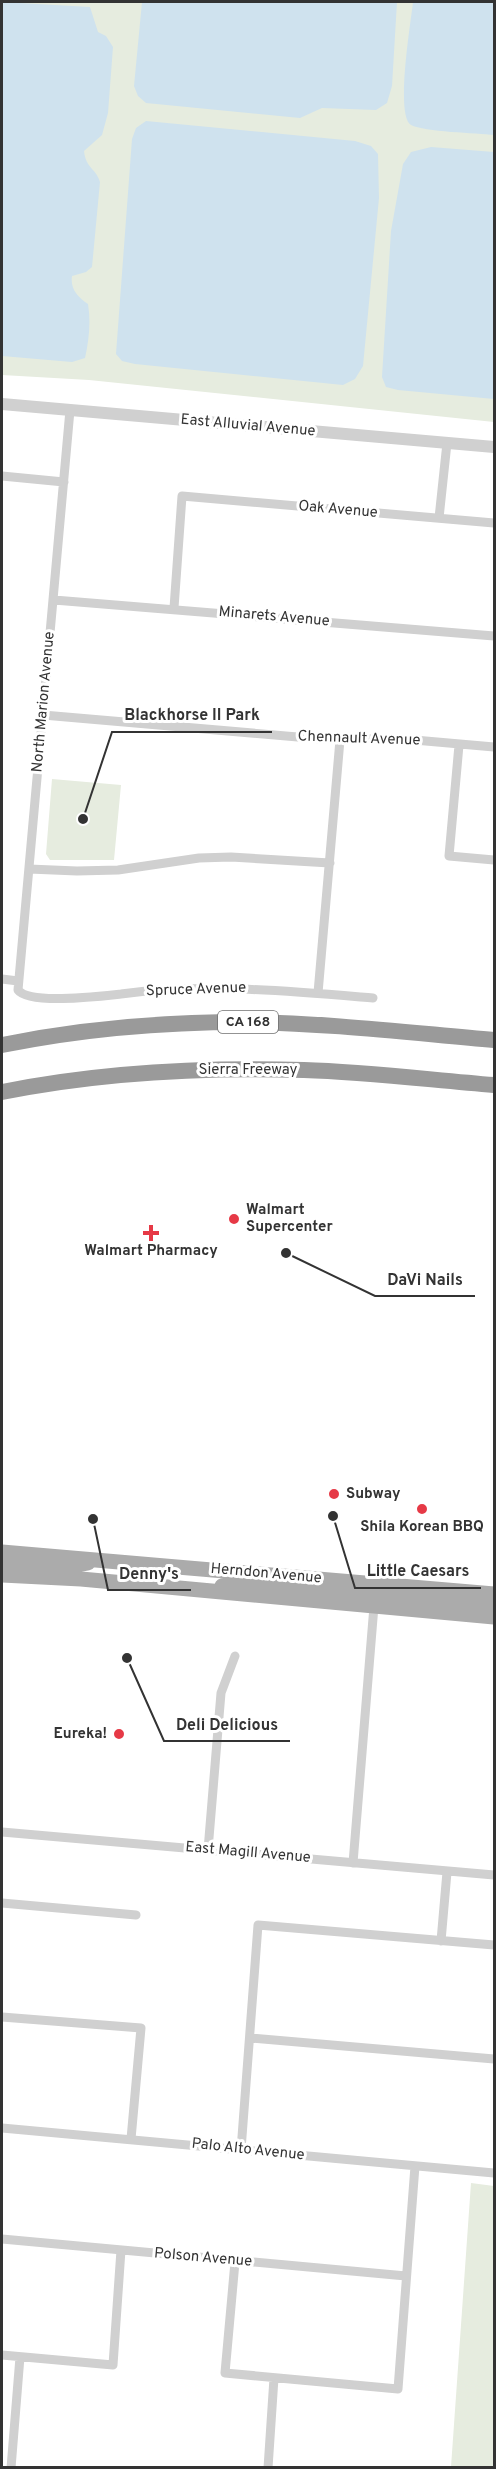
<svg xmlns="http://www.w3.org/2000/svg" width="496" height="2469" viewBox="0 0 496 2469" font-family="Overpass,sans-serif">
<style>
.green{fill:#e6ecdf}
.water{fill:#cfe2ee}
.lines{fill:none;stroke-linecap:round;stroke-linejoin:round}
.minor{stroke:#d0d0d0;stroke-width:9}
.tertiary{stroke:#d0d0d0;stroke-width:12}
.primary{stroke:#ababab;stroke-width:15}
.motorway{stroke:#9a9a9a;stroke-width:16}
.poi-dot{fill:#e63946;stroke:#fff;stroke-width:2}
.labels{text-anchor:middle;dominant-baseline:central;stroke-width:6;stroke-linejoin:round;paint-order:stroke}
.shield{fill:#fff;stroke:#707070;stroke-width:1.5}
.shield-label{font-size:14px;font-weight:bold;fill:#333}
.street-label{font-size:15px;fill:#333;stroke:#fff}
.poi-label{font-size:15px;font-weight:bold;fill:#333;stroke:#fff;text-anchor:start}
.leader{fill:none;stroke:#333;stroke-width:2}
.callout-dot{fill:#333;stroke:#fff;stroke-width:2}
.callout-label{font-size:16px;text-anchor:middle;font-weight:bold;fill:#333;stroke:#fff;stroke-width:6;stroke-linejoin:round;paint-order:stroke}
</style>
<rect width="100%" height="100%" fill="#fff"/>
<path class="green" d="M2 2H494V422L89 380 2 375Z
M52 779 121 785 114 860H50L46 854Z
M471 2183 494 2186V2467H451Z"/>
<path class="water" d="M2 2 90 7 98 32 106 36 113 47 108 113 102 135 84 151C86 169 96 168 100 182L92 267 86 272 72 276C70 289 78 297 88 304 91 322 89 340 85 358L72 362 2 356Z
M142 2H397L392 86 387 103 376 110 322 108 300 118 146 103 138 96 134 86Z
M413 2H494V135C477 133 424 132 411 125 395 116 411 21 413 2Z
M146 121 355 141 371 146 378 154 379 198 363 366 355 379 343 385 135 364 122 361 116 354 132 139 136 128Z
M431 147 494 152V399L398 390 386 387 382 377 391 231 403 164 411 152Z"/>
<g class="lines">
<path class="minor" d="M70 410 18 990C29 1005 102 996 121 994 205 983 289 991 373 998
M2 476 64 482
M439 518 447 443
M54 600 494 636
M174 608 182 496 494 523
M43 715 321 739H403L494 747
M459 745 449 856 494 860
M29 869 77 871 118 870 199 858 231 857 330 863
M2 979 18 981
M318 993 340 740
M2 1832 494 1875
M208 1850 221 1693 235 1656
M353 1863 374 1606
M2 1903 136 1915
M441 1941 447 1872
M2 2017 141 2028 131 2139
M251 2038 494 2059
M2 2128 494 2173
M241 2150 258 1925 494 1945
M2 2239 406 2276
M235 2262 225 2373 398 2389 415 2166
M2 2355 113 2365 121 2250
M11 2468 20 2357
M268 2468 274 2378"/>
<path class="tertiary" d="M2 404 494 447"/>
<path class="primary" d="M2 1552 494 1594
M2 1562 67 1567 88 1563
M2 1575 81 1579 494 1617
M222 1586 241 1583 361 1594 372 1592 382 1584
M374 1606 378 1597 384 1595 494 1605"/>
<path class="motorway" d="M2 1045C81 1029 164 1022 245 1022 329 1023 412 1033 494 1040
M2 1092C102 1072 202 1067 304 1070 368 1072 431 1080 494 1085"/>
</g>
<g class="poi-dot">
<circle cx="234" cy="1219" r="6"/>
<path d="M148 1224h6v6h6v6h-6v6h-6v-6h-6v-6h6z"/>
<circle cx="334" cy="1494" r="6"/>
<circle cx="422" cy="1509" r="6"/>
<circle cx="119" cy="1734" r="6"/>
</g>
<g class="labels">
<rect class="shield" x="218" y="1011" width="60" height="22" rx="4.5"/>
<g class="shield-label">
<text x="248" y="1022">CA 168</text>
</g>
<g class="street-label">
<text transform="translate(248 426) rotate(5)">East Alluvial Avenue</text>
<text transform="translate(338 510) rotate(5)">Oak Avenue</text>
<text transform="translate(274 617) rotate(5)">Minarets Avenue</text>
<text transform="translate(44 702) rotate(-85)">North Marion Avenue</text>
<text transform="translate(359 739) rotate(2)">Chennault Avenue</text>
<text transform="translate(196 990) rotate(-2)">Spruce Avenue</text>
<text x="248" y="1070">Sierra Freeway</text>
<text transform="translate(266 1574) rotate(5)">Herndon Avenue</text>
<text transform="translate(248 1853) rotate(5)">East Magill Avenue</text>
<text transform="translate(248 2150) rotate(6)">Palo Alto Avenue</text>
<text transform="translate(203 2258) rotate(5)">Polson Avenue</text>
</g>
<g class="poi-label">
<text x="246" y="1210">Walmart<tspan x="246" dy="17">Supercenter</tspan></text>
<text x="151" y="1251" text-anchor="middle">Walmart Pharmacy</text>
<text x="346" y="1494">Subway</text>
<text x="422" y="1527" text-anchor="middle">Shila Korean BBQ</text>
<text x="107" y="1734" text-anchor="end">Eureka!</text>
</g>
</g>
<path class="leader" d="M83 819L112 732H272M286 1253L375 1296H475M333 1516L355 1588H481M93 1519L108 1590H191M127 1658L164 1741H290"/>
<g class="callout-dot">
<circle cx="83" cy="819" r="6"/>
<circle cx="286" cy="1253" r="6"/>
<circle cx="333" cy="1516" r="6"/>
<circle cx="93" cy="1519" r="6"/>
<circle cx="127" cy="1658" r="6"/>
</g>
<g class="callout-label">
<text x="192" y="720">Blackhorse II Park</text>
<text x="425" y="1285">DaVi Nails</text>
<text x="418" y="1576">Little Caesars</text>
<text x="149" y="1579">Denny's</text>
<text x="227" y="1730">Deli Delicious</text>
</g>
<rect width="496" height="2469" fill="none" stroke="#333333" stroke-width="6"/>
</svg>
